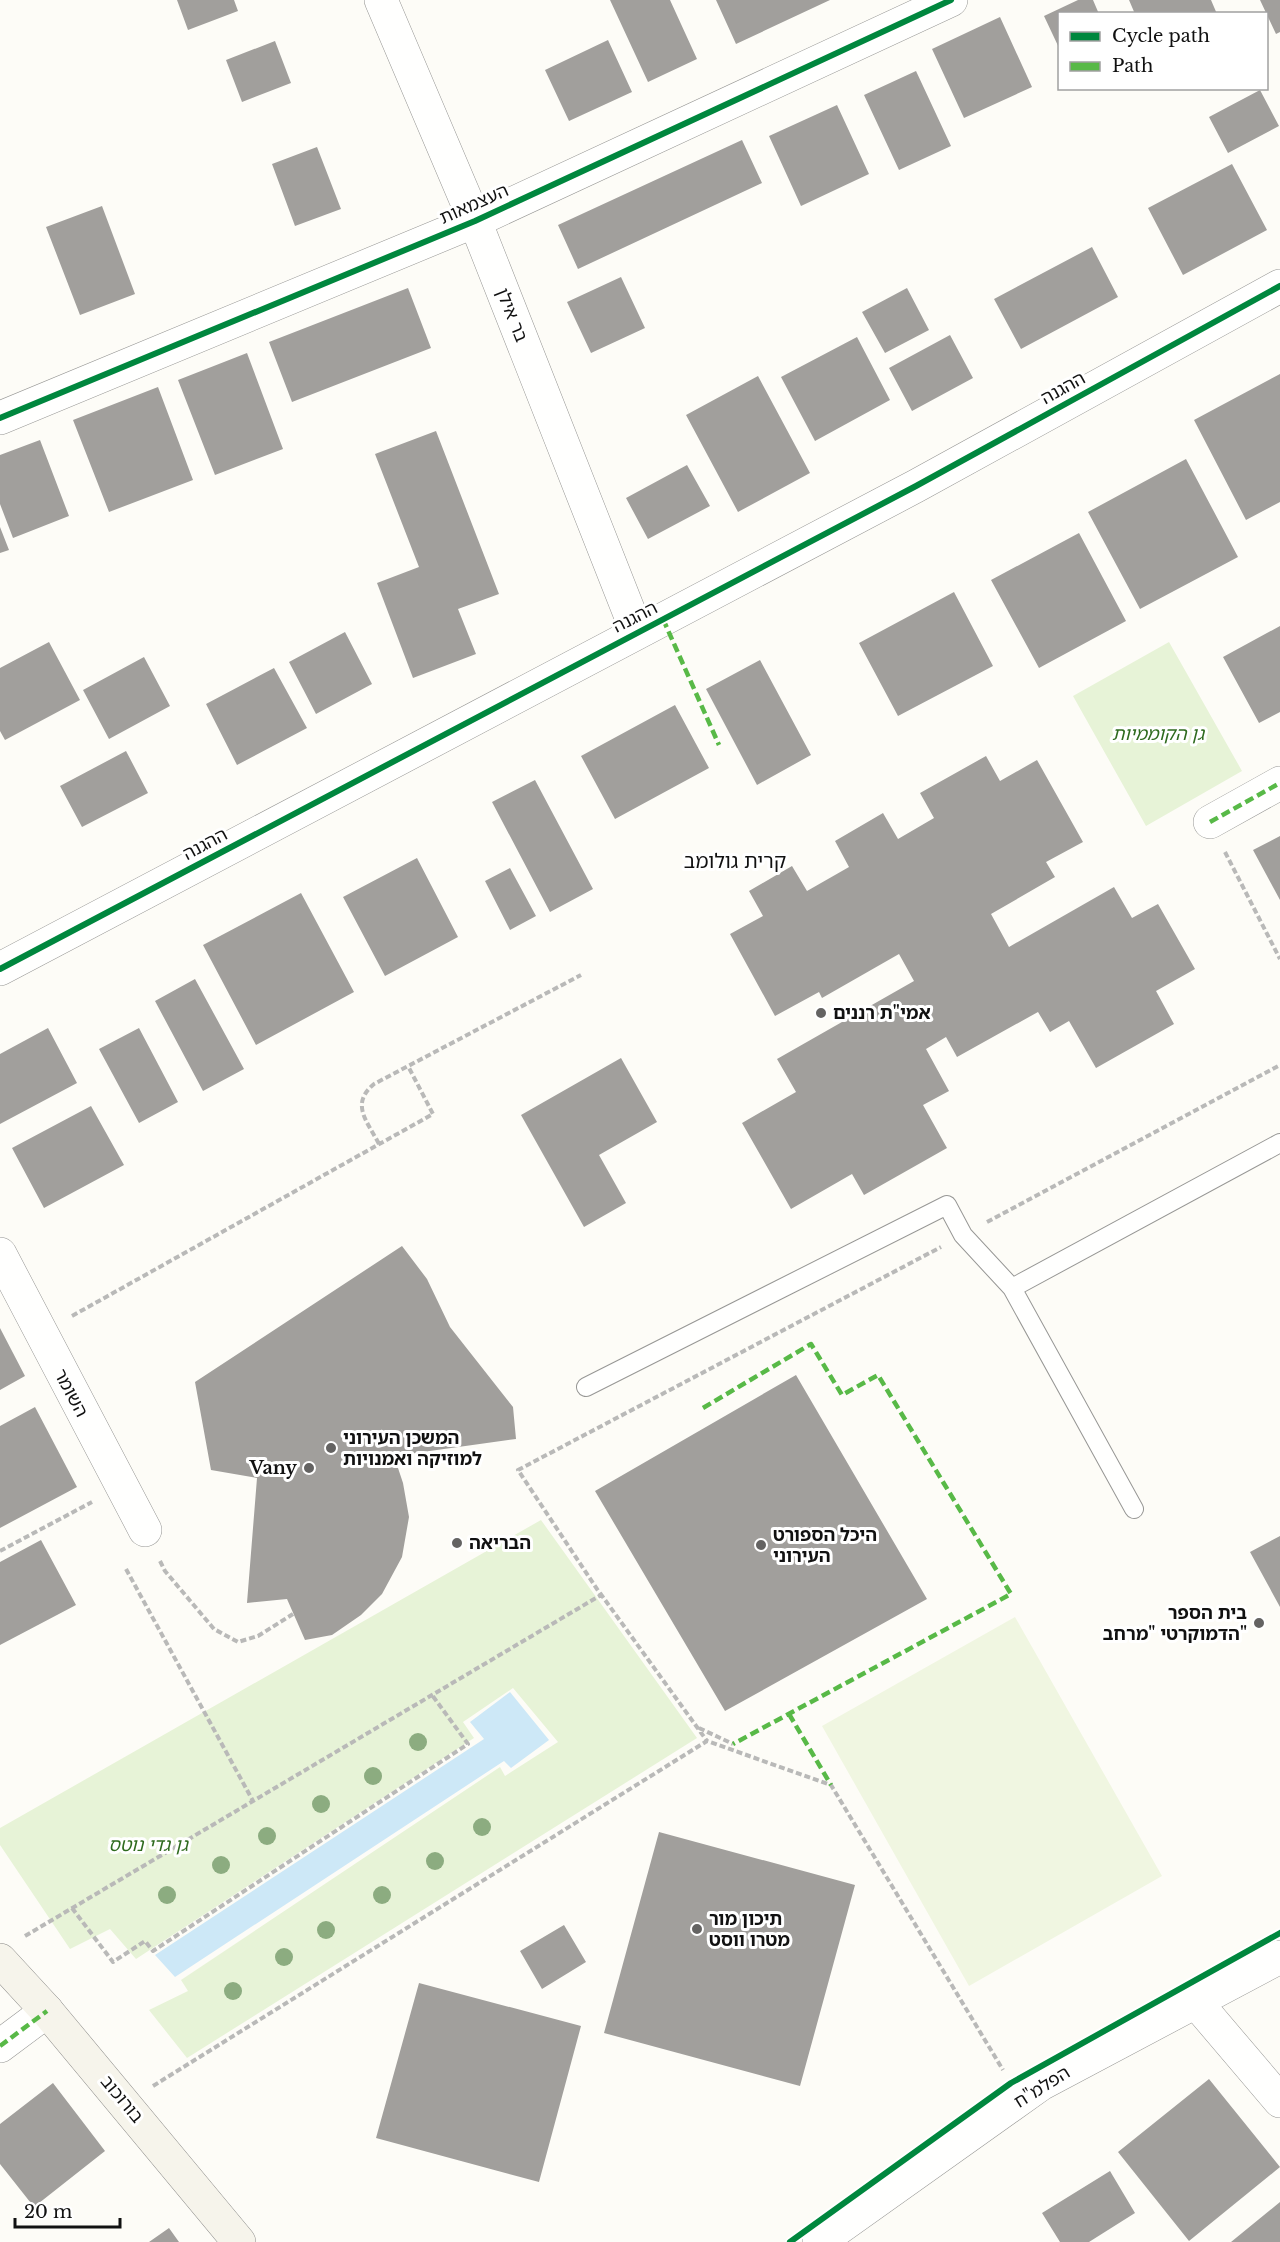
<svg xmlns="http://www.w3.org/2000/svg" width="1280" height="2242" viewBox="0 0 1280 2242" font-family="'Libre Baskerville','Noto Sans Hebrew',serif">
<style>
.green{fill:#e7f3d7}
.pitch{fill:#f0f6e1}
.water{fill:#cde8f7}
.building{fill:#a19f9c}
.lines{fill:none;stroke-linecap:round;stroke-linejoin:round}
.lane-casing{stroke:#979795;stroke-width:20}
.street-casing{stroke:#979795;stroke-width:34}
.secondary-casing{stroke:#8e8d8b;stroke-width:34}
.path{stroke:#b9b9b8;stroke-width:4;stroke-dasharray:6 3;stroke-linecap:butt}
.lane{stroke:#fffffe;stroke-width:18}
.street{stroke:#fffffe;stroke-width:33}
.secondary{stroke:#f6f4eb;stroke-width:33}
.quiet{stroke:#58b947;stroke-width:4.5;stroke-dasharray:9 4.5;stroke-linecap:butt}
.cycleway-casing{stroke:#fff;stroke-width:10}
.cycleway{stroke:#00873e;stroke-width:6}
.tree{fill:#8cac80}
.poi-dot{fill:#646362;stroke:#fff;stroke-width:2}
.labels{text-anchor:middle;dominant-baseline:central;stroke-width:6;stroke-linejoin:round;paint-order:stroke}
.street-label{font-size:18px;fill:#111;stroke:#fff}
.park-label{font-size:18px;font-style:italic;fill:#2f6b1f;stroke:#fff}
.poi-label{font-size:18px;font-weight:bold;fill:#111;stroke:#fff;text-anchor:start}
.neighbourhood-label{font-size:20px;fill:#111;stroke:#fff}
</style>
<rect width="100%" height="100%" fill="#fdfcf7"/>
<path class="green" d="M1169 642 1242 771 1146 826 1073 696Z
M541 1520 697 1738 187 2058 149 2010 188 1991 181 1980 500 1767 505 1776 558 1742 513 1688 463 1722 474 1738 136 1959 110 1929 70 1949 0 1845V1828Z"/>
<path class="pitch" d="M1015 1617 1162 1876 969 1986 822 1726Z"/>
<path class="water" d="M510 1692 549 1740 511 1768 504 1761 175 1977 155 1955 484 1739 470 1722Z"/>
<path class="building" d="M177 0H234L238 11 188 30Z
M610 0H670L697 59 648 82Z
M716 0H830L736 44Z
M1078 0H1093L1099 14H1060V50L1044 16Z
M1129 0H1211L1217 14H1135Z
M1260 0H1280V32L1276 34Z
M1000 17 1032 87 964 118 932 49Z
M608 40 632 92 569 121 545 70Z
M275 41 291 83 242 102 226 60Z
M916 71 951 146 899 170 864 95Z
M1260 90 1279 126 1228 153 1209 117Z
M837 105 869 174 801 206 769 136Z
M742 140 762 183 578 269 558 225Z
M317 147 341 209 295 226 272 164Z
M1232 164 1267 230 1183 275 1148 208Z
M102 206 135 294 80 315 46 227Z
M1092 247 1118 297 1021 349 994 299Z
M621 277 645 328 591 353 567 302Z
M408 288 431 348 292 402 269 342Z
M907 288 929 330 885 353 862 312Z
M950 335 973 378 912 411 889 368Z
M857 337 890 400 815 441 781 377Z
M247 353 283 449 215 475 178 380Z
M1280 374V502L1246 520 1194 420Z
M758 376 810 473 738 512 686 415Z
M158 387 193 480 109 512 73 420Z
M436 431 499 594 458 609 476 654 413 678 377 583 419 567 375 454Z
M40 440 69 516 13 538 0 504V455Z
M1186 459 1238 557 1140 609 1088 512Z
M687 465 710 506 648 539 626 498Z
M0 527 9 550 0 553Z
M1079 533 1126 621 1039 668 991 580Z
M954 592 993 666 898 716 859 643Z
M1280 626V712L1259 723 1223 657Z
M345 632 372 684 316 714 289 662Z
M49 642 80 700 5 740 0 731V668Z
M144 657 170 706 109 739 83 690Z
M760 660 811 755 757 785 706 689Z
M274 668 307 728 237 765 206 704Z
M675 705 709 768 615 819 581 756Z
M126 751 148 793 82 827 60 786Z
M986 756 1000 781 1037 760 1083 842 1046 862 1055 877 991 914 1009 947 1114 887 1132 918 1158 904 1195 969 1156 991 1174 1024 1096 1068 1069 1021 1050 1032 1038 1012 957 1057 946 1037 926 1049 949 1091 923 1105 947 1148 864 1195 852 1174 791 1209 742 1123 796 1092 777 1059 914 981 899 954 822 998 819 992 775 1016 730 934 763 916 749 891 792 866 807 891 849 867 835 841 883 813 898 839 934 818 920 793Z
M535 780 593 889 550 912 492 802Z
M1280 836V900L1253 850Z
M417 858 458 937 385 976 343 897Z
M510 868 536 916 510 930 485 881Z
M301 893 354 992 256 1045 203 945Z
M195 979 244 1069 203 1091 155 1001Z
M48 1028 77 1083 0 1124V1054Z
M139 1028 178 1102 139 1123 99 1049Z
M621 1058 657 1122 599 1155 626 1203 584 1227 521 1115Z
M91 1106 124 1165 44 1208 12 1148Z
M402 1246 427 1279 450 1327 513 1407 516 1439 394 1456 403 1483 409 1517 402 1557 382 1594 361 1615 332 1635 305 1640 287 1599 247 1603 257 1478 211 1470 195 1382Z
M0 1328 25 1376 0 1390Z
M796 1375 927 1599 725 1711 595 1491Z
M35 1407 77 1487 0 1528V1426Z
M1280 1536V1607L1250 1552Z
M41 1540 76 1605 0 1645V1562Z
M659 1832 855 1885 800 2086 604 2033Z
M564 1925 586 1962 542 1989 520 1951Z
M419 1983 581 2026 539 2182 376 2138Z
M1209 2079 1280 2167 1189 2241 1118 2152Z
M53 2083 105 2151 34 2207 0 2164V2124Z
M1110 2171 1135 2213 1089 2242H1060L1042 2213Z
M1280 2202V2242H1231Z
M169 2228 179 2242H149Z"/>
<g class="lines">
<g class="lane-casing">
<path id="lane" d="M1012 1288 1280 1143
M586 1387 947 1205 963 1235 1012 1288 1134 1509"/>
</g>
<g class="street-casing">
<path id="street" d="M381 0 475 221 637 632
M0 418 475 221 951 0
M1210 822 1280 783
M0 969 916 486 1280 286
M0 1254 145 1530
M1195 2001 1280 2101
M0 2046 47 2011
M819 2242 1041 2084 1280 1957"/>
</g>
<g class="secondary-casing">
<path id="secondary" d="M0 1960 47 2011 239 2242"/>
</g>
<path class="path" d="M1225 852 1280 959
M379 1144C367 1121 350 1104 374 1084L581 975
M987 1222 1280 1065
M72 1316 433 1114 408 1066
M0 1551 92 1502
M160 1561 165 1571 214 1629 238 1642 258 1636 293 1614
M126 1569 253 1801
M600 1593 707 1741
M699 1728 733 1744
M72 1908 113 1962 145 1941 153 1951 468 1744 432 1695
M25 1936 601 1595 518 1470 941 1247
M153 2086 707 1741 831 1785 1003 2070"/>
<use href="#lane" class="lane"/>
<use href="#street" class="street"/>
<use href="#secondary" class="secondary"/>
<path class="quiet" d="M663 619 719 745
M1210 822 1280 783
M703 1408 811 1344 842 1395 878 1375 1011 1594 733 1744
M789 1714 831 1785
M0 2046 47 2011"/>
<g class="cycleway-casing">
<path id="cycleway" d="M0 418 475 221 951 0
M0 969 916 486 1280 286
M790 2242 1011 2083 1280 1933"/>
</g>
<use href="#cycleway" class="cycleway"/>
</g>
<g class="tree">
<circle cx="418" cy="1742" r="9"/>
<circle cx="373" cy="1776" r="9"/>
<circle cx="321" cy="1804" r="9"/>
<circle cx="482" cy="1827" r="9"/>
<circle cx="267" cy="1836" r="9"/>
<circle cx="435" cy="1861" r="9"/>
<circle cx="221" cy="1865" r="9"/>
<circle cx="167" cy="1895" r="9"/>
<circle cx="382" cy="1895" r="9"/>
<circle cx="326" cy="1930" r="9"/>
<circle cx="284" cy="1957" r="9"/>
<circle cx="233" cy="1991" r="9"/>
</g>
<g class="poi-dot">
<circle cx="821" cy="1013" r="6"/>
<circle cx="331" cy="1448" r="6"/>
<circle cx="309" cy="1468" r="6"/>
<circle cx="457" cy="1543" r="6"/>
<circle cx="761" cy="1545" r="6"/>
<circle cx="1259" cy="1623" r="6"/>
<circle cx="697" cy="1929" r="6"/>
</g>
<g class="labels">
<g class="street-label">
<text transform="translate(474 204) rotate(-24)">העצמאות</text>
<text transform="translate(512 315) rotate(68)">בר אילן</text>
<text transform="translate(1063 388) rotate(-29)">ההגנה</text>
<text transform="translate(635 617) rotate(-27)">ההגנה</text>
<text transform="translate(205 844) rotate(-28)">ההגנה</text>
<text transform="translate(71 1393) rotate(62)">השומר</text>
<text transform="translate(1042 2087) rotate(-32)">הפלמ"ח</text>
<text transform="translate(122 2099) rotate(50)">בורוכוב</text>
</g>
<g class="park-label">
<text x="1158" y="734">גן הקוממיות</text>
<text x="148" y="1845">גן גדי נוטס</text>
</g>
<g class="poi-label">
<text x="833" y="1013">אמי"ת רננים</text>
<text x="343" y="1438">המשכן העירוני<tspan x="343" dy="21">למוזיקה ואמנויות</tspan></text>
<text x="297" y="1468" text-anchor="end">Vany</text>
<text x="773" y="1535">היכל הספורט<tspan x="773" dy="21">העירוני</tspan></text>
<text x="469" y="1543">הבריאה</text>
<text x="1247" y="1613" text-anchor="end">בית הספר<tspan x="1247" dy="21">הדמוקרטי "מרחב"</tspan></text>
<text x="709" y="1919">תיכון מור<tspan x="709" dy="21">מטרו ווסט</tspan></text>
</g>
<g class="neighbourhood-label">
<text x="735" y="861">קרית גולומב</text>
</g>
</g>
<rect x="1058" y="12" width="210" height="78" fill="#ffffff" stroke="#a0a0a0" stroke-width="1.5"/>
<rect x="1070" y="32" width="30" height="9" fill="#00873e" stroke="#a0a0a0" stroke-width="1.5"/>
<text x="1112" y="42" font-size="18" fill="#111111">Cycle path</text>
<rect x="1070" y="62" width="30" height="9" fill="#58b947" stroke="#a0a0a0" stroke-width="1.5"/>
<text x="1112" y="72" font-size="18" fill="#111111">Path</text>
<path d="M15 2218v9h105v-9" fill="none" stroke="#111111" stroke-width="3"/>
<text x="24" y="2218" font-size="18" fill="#111111" stroke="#ffffff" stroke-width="4.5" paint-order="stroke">20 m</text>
</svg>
